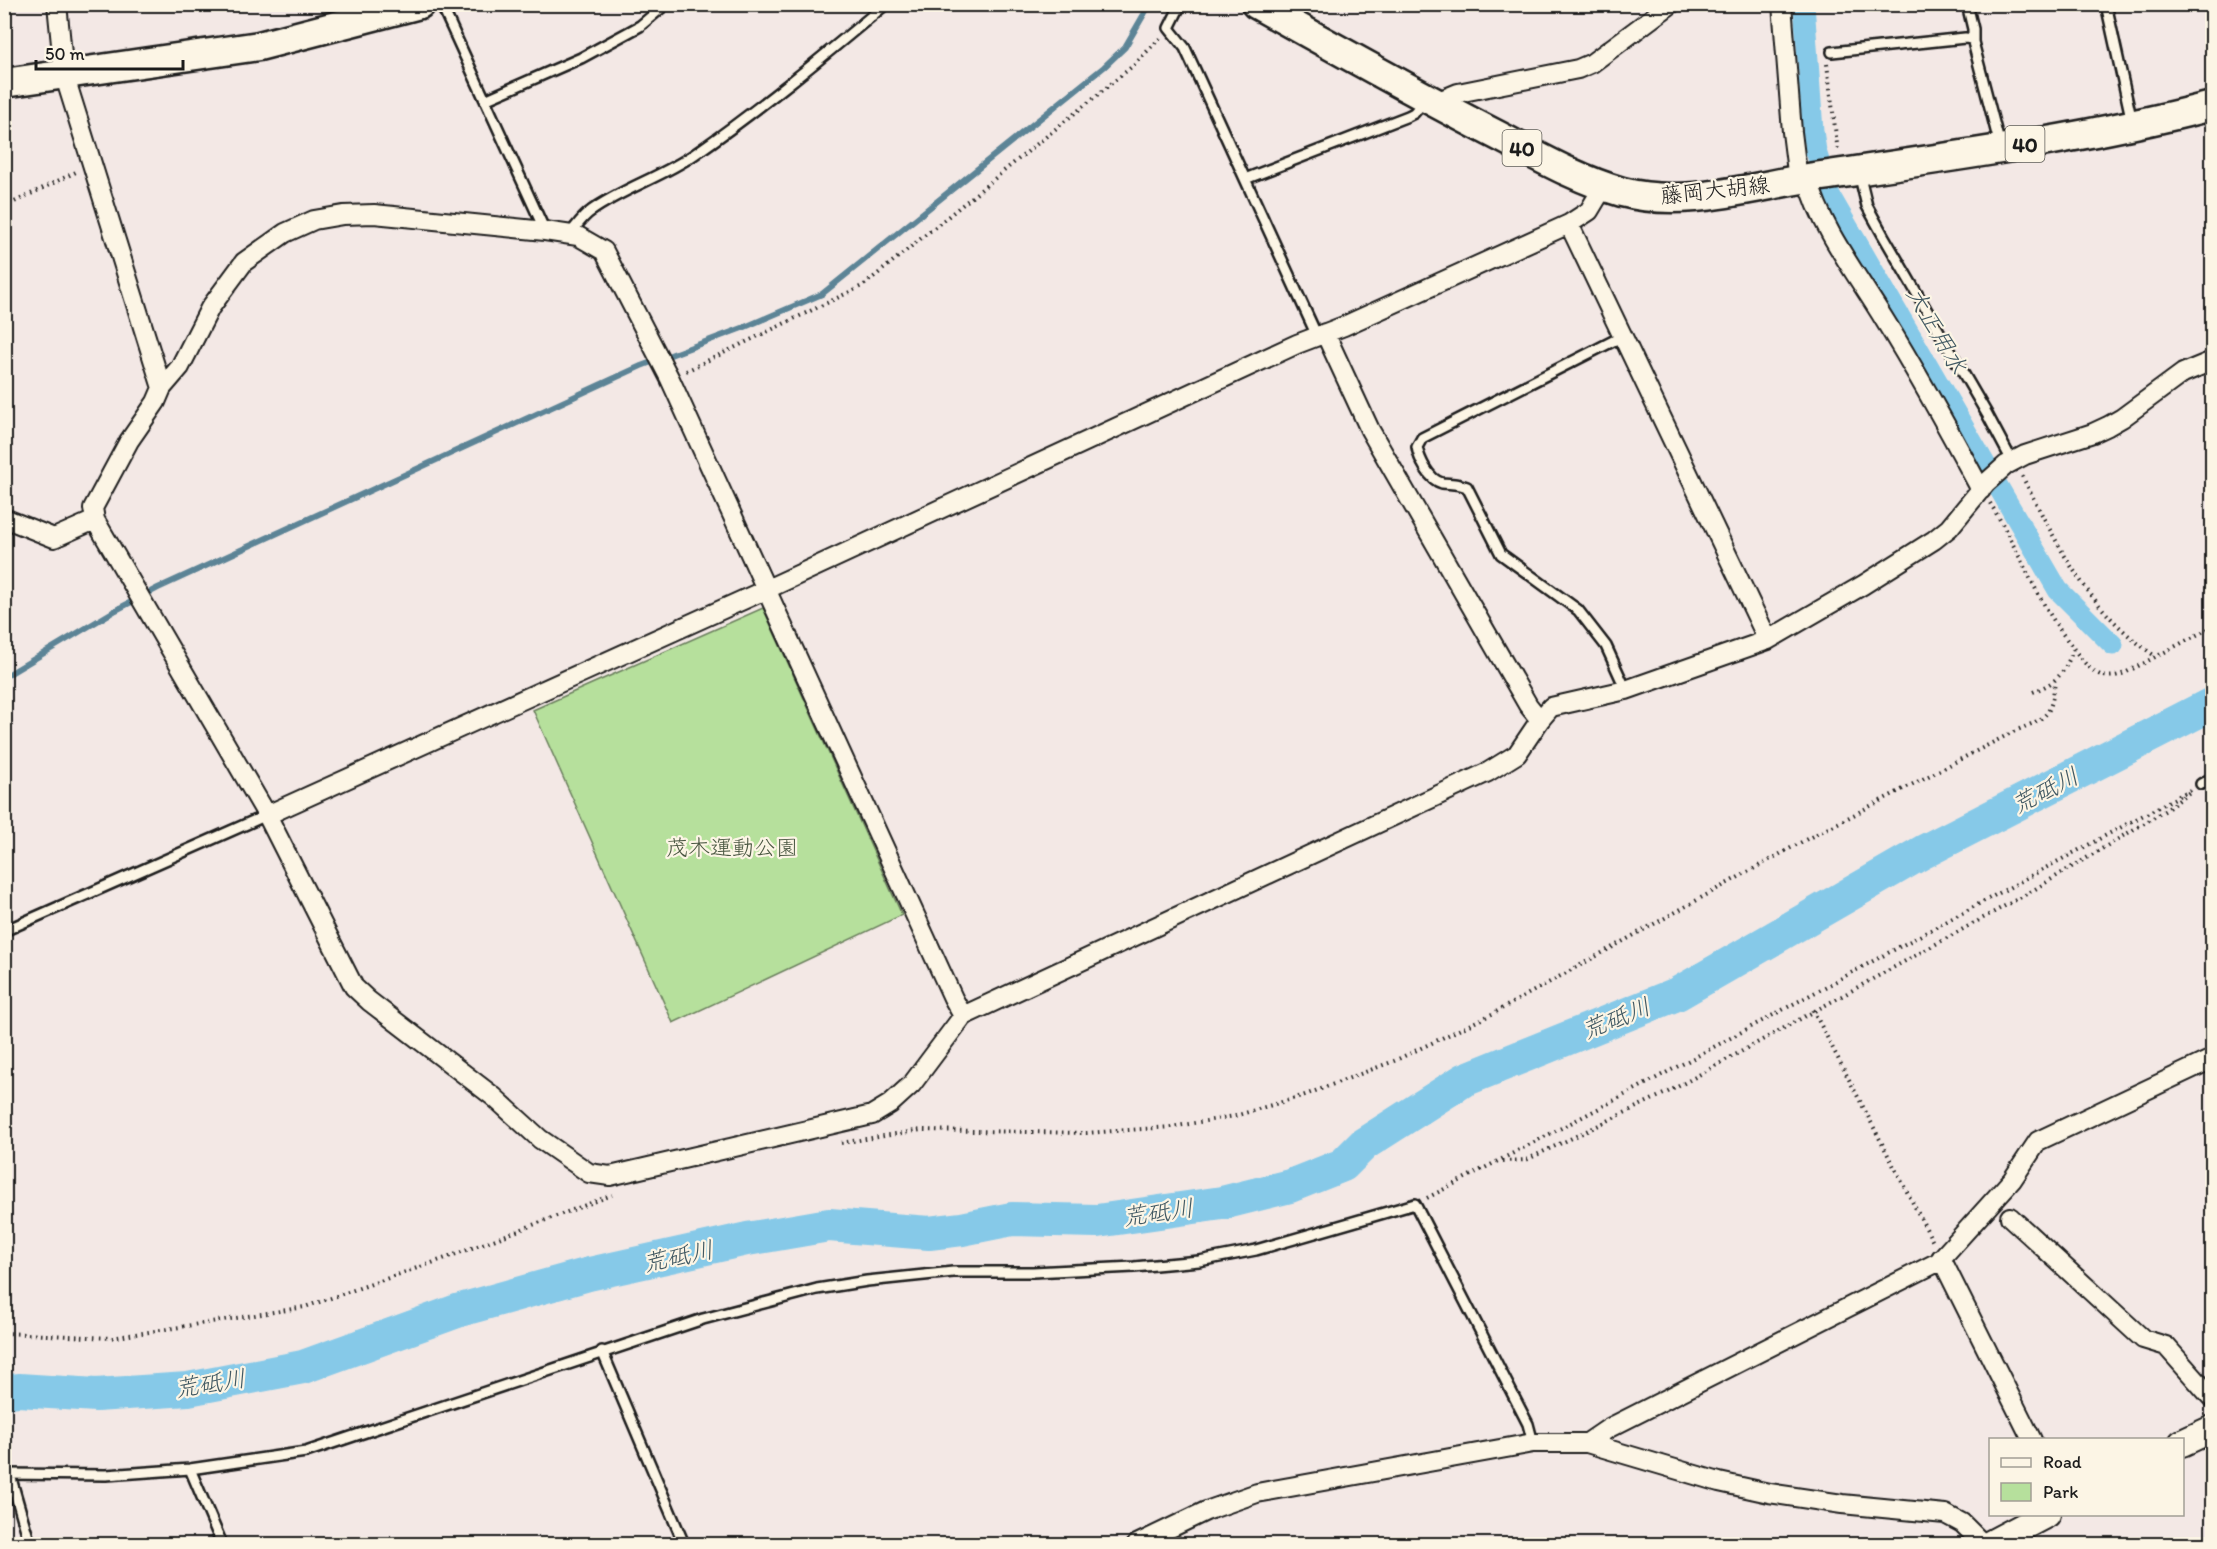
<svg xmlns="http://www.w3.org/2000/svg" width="2217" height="1549" viewBox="0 0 2217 1549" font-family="Itim,'Klee One',sans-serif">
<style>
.green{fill:#b6e09c;stroke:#697e5c;stroke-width:1.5}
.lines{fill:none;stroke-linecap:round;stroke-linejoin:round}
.stream{stroke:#5c8496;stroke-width:6}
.canal{stroke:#86c9e8;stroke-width:21}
.river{stroke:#86c9e8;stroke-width:34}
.lane-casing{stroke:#1c1c1c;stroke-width:14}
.street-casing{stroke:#1c1c1c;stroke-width:22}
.secondary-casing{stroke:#1c1c1c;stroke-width:30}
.primary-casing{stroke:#1c1c1c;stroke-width:33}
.path{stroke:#1c1c1c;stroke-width:4;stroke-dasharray:1.5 4.5;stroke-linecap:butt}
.lane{stroke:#fcf5e5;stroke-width:9}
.street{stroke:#fcf5e5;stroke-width:18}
.secondary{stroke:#fcf5e5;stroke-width:26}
.primary{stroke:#fcf5e5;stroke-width:28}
.labels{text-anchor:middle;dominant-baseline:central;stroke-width:4.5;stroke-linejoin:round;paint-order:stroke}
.shield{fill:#fcf5e5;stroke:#5f5d58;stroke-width:1.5}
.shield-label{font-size:21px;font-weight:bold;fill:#1c1c1c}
.street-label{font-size:22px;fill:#1c1c1c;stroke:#fcf5e5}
.park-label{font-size:22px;fill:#4a5742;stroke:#fcf5e5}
.water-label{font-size:24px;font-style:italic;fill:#415963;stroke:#fcf5e5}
</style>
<rect width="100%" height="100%" fill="#f3e8e5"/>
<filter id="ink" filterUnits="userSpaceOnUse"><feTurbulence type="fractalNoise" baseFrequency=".0167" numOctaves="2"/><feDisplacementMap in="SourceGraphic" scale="12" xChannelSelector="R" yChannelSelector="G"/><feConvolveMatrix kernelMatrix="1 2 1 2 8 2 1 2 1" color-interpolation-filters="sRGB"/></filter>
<g filter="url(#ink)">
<path class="green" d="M763 608 902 915 673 1023 533 710Z"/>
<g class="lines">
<path class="stream" d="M4 677 116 610 158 588 641 366 745 327 822 294 1104 67 1125 47 1150 4"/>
<path class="canal" d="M1804 4 1813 131 1816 151 1830 196 2058 590 2113 645"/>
<path class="river" d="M4 1392 19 1390 96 1395 188 1389 303 1367 460 1310 589 1274 747 1239 829 1225 929 1233 962 1229 1012 1219 1097 1221 1222 1203 1290 1186 1343 1165 1364 1144 1464 1080 1677 994 1923 852 2212 704"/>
<g class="lane-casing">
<path id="lane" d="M441 4 545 231
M1181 4 1169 28 1185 48 1317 336
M1967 4 1973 29V42L2000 146
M2106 4 2132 122
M1832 52 1965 38 1973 39
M485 100 581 58 640 26 666 4
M1859 173 1867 206 1883 235 1987 414 2012 461
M1245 179 1408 116 1414 113 1425 100
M569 235C576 227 582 217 591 211 623 188 662 177 695 154 761 108 824 56 886 4
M1623 336 1422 438 1417 447C1419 459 1429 480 1442 483 1452 484 1457 483 1467 487L1501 554 1578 610 1606 646 1626 690
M2201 784 2212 778
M4 931 267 815
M602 1351 684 1544
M190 1469 222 1544
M4 1474 106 1475 190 1469 306 1452 703 1319 817 1289 867 1281 953 1272H1033L1134 1267 1199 1261 1256 1250 1415 1204 1528 1424 1533 1443
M10 1475 30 1544"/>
</g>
<g class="street-casing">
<path id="street" d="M57 4 64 74 162 388 156 402 129 441 93 508 95 520 267 815 354 987 369 1001 494 1097 540 1139 589 1173 610 1176 872 1115 890 1104 912 1084 963 1016 1488 772 1517 754 1540 720 1551 707 1626 690 1768 640 1863 585 1934 540 1949 528 1986 483 2006 465 2025 455 2093 433 2108 426 2122 418 2183 373 2212 361
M1782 4 1792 132 1798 180
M1434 103 1458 93 1578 69 1592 63 1671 4
M1808 179C1820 227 1858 276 1884 319 1919 375 1950 432 1981 490
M1569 224 1768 640
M1325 333 1370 430 1528 705 1540 720
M162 388 180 367 210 308 244 262 285 233 314 220 343 215 374 214 545 231 578 236 604 251 670 379 953 998 963 1016
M4 518 54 538 95 520
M267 815 765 590 1297 344 1344 326 1569 224 1589 211 1604 186
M2010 1217 2143 1339 2166 1346 2212 1398
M1941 1258 2032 1440
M1587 1443 1609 1428 1938 1262 2012 1180 2038 1141 2212 1059
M1137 1544 1206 1511 1257 1493 1533 1443H1587L1719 1482 1769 1493 1842 1504 1945 1514 1962 1523 1983 1544"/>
</g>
<g class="secondary-casing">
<path id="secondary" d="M2182 1443 2212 1429
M1990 1544 2047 1514"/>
</g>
<g class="primary-casing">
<path id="primary" d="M1256 4C1335 48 1413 92 1493 133 1534 154 1576 179 1622 192 1683 208 1747 188 1808 178 1943 158 2080 140 2212 106
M4 83 259 46 420 4"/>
</g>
<path class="path" d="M1827 64 1838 152
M4 207 76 172
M686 371 864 285 1134 65 1160 38
M2022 476C2059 547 2087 609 2155 656
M1990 503C2018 548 2036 599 2068 641 2076 651 2083 664 2095 672 2105 679 2114 677 2125 673L2212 627
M2033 692C2057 682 2064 674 2073 650
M1813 1010 1933 1242
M841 1143 921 1130 1086 1133 1171 1127 1235 1116 1305 1095 1394 1061 1494 1013 1807 839 2015 731C2048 717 2051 717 2055 681
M1503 1161 1526 1160 1668 1092 2032 891 2166 810 2191 791
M1427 1198 1636 1089 2190 790
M4 1333 111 1338 305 1307 443 1259 612 1195"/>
<use href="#lane" class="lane"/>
<use href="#street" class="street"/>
<use href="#secondary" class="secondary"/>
<use href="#primary" class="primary"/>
</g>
</g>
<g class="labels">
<g class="shield">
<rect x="2005.5" y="126" width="39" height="36" rx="4.5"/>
<rect x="1502.5" y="130" width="39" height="36" rx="4.5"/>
</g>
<g class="shield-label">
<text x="2025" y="144">40</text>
<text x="1522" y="148">40</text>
</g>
<g class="street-label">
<text transform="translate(1715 190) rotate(-6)">藤岡大胡線</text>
</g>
<g class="park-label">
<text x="732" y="847">茂木運動公園</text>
</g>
<g class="water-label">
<text transform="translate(1937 330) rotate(60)">大正用水</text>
<text transform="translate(2045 790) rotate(-27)">荒砥川</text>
<text transform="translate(1616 1018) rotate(-22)">荒砥川</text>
<text transform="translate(1158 1212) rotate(-8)">荒砥川</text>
<text transform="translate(678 1256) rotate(-12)">荒砥川</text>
<text transform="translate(210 1383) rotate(-9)">荒砥川</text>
</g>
</g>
<rect width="2217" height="1549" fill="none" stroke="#fcf5e5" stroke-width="24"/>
<rect x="12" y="12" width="2193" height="1525" fill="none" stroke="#1c1c1c" stroke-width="2" filter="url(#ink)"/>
<rect x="1989" y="1438" width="195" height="78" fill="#fcf5e5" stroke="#a29e95" stroke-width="1.5"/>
<rect x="2001" y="1458" width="30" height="9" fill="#fcf5e5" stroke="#a29e95" stroke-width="1.5"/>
<text x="2043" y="1468" font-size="18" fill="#1c1c1c">Road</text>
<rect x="2001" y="1483" width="30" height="18" fill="#b6e09c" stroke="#a29e95" stroke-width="1.5"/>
<text x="2043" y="1498" font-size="18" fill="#1c1c1c">Park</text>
<path d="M36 60v9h147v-9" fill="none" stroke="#1c1c1c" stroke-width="3"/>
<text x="45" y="60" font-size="18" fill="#1c1c1c" stroke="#fcf5e5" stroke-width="4.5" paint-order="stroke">50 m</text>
</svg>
